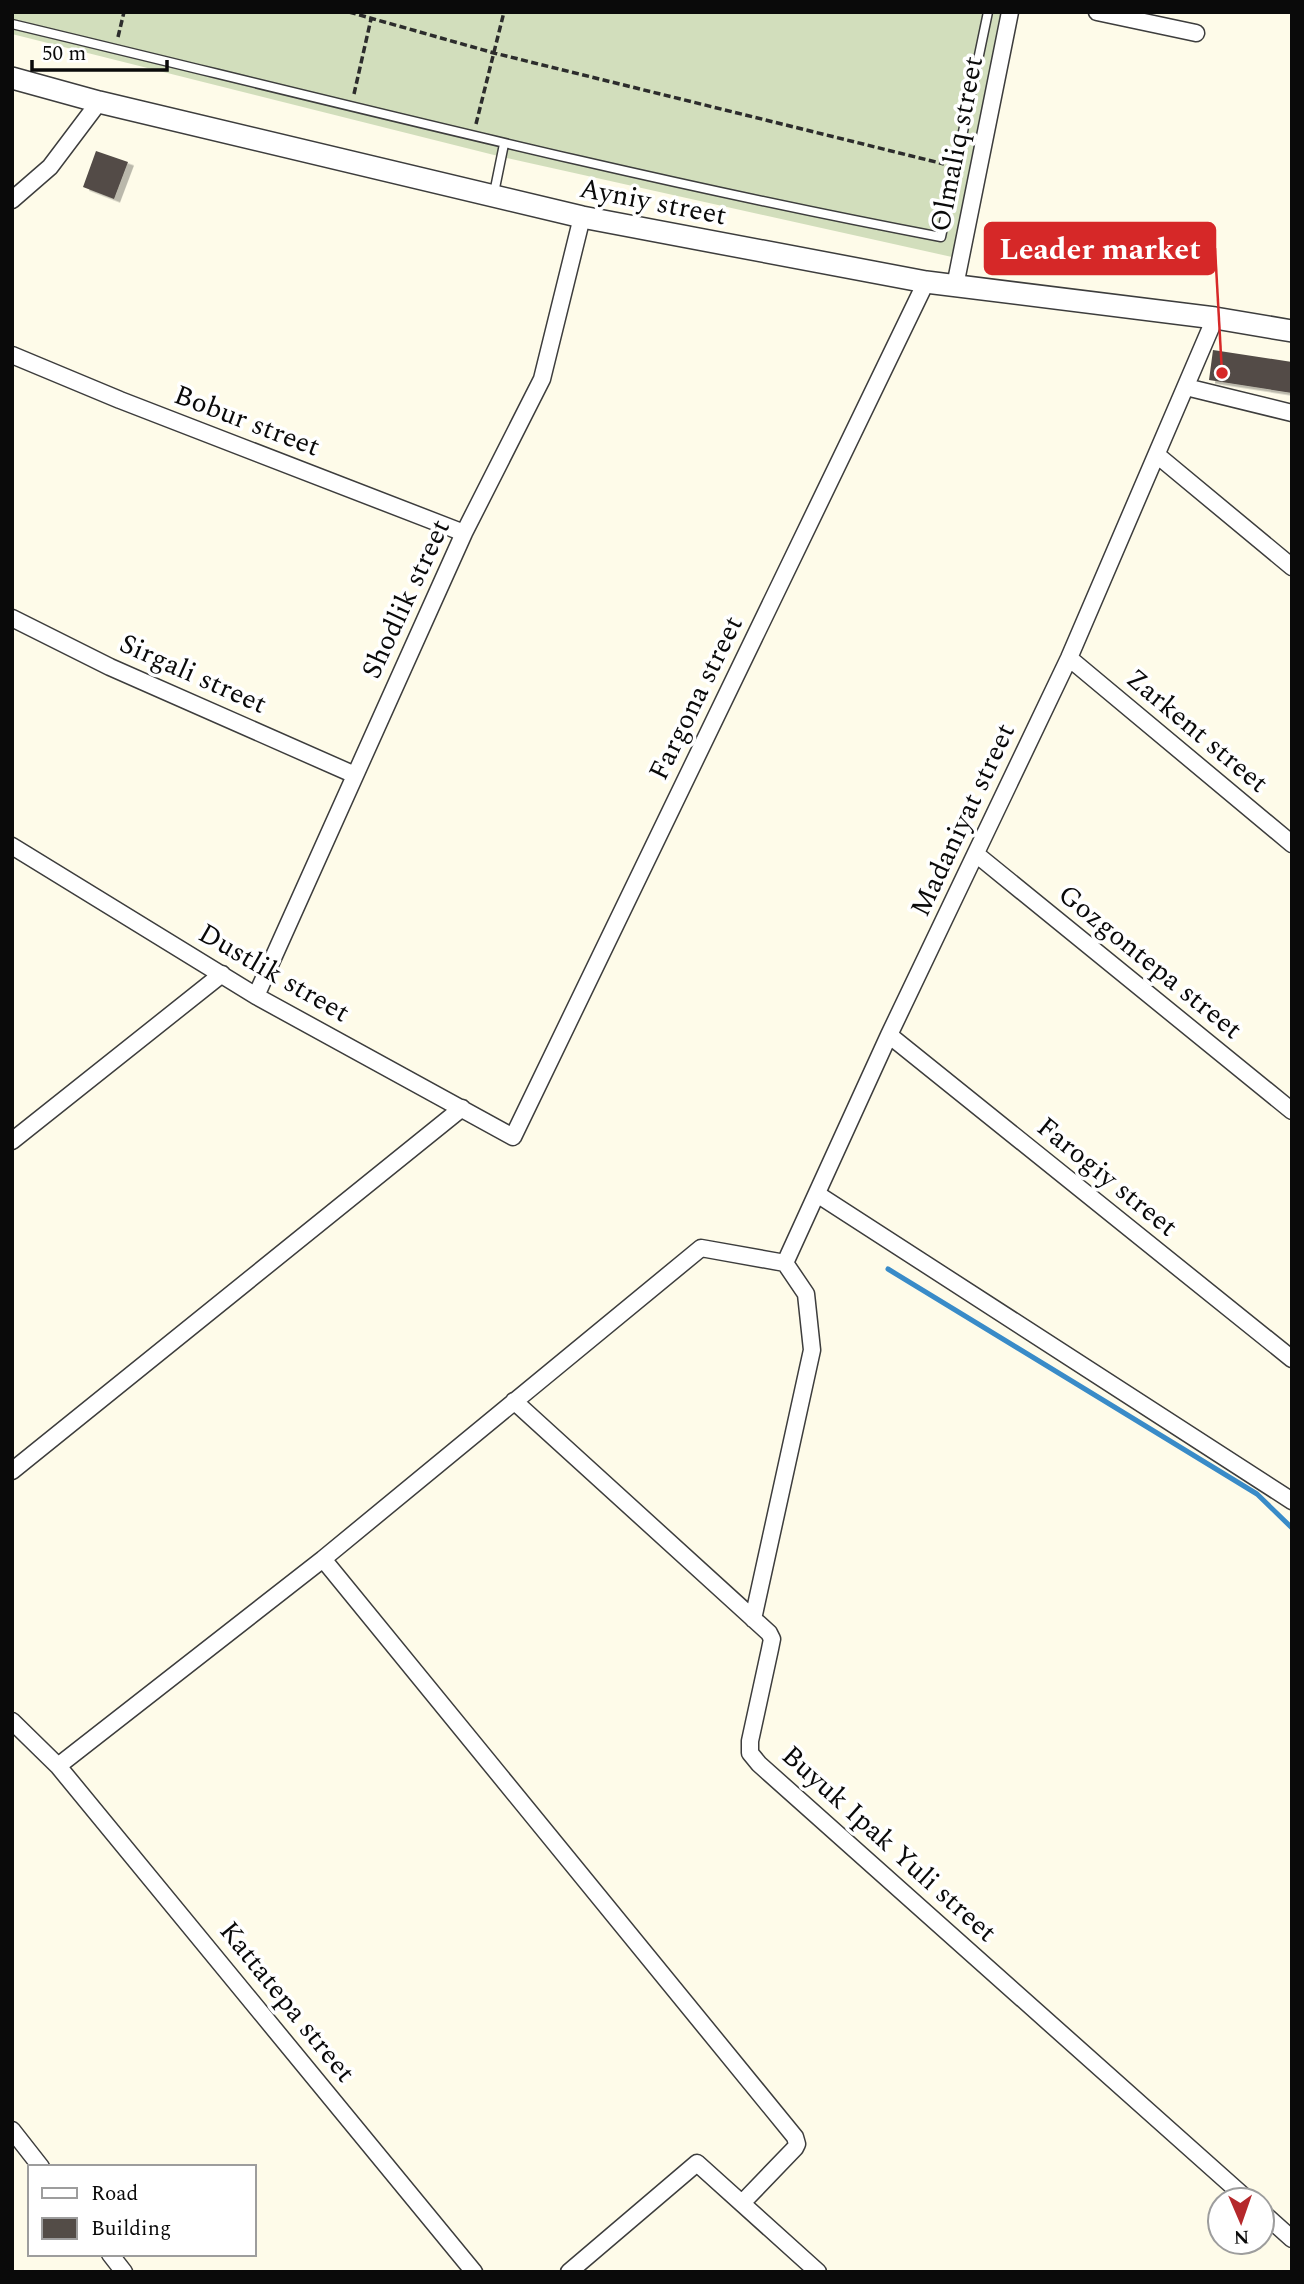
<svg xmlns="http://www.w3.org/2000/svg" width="1304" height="2284" viewBox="0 0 1304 2284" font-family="Spectral,serif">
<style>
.cemetery{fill:#d2debc}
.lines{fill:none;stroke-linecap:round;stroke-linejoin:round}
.stream{stroke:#398bc8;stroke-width:5}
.building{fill:#534c47;filter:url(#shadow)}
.service-casing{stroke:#3d3d3d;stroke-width:11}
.minor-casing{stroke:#3d3d3d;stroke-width:19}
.tertiary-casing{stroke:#3d3d3d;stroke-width:24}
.path{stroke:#2c2c2c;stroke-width:3.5;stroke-dasharray:7 3.5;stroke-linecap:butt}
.service{stroke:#fff;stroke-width:8}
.minor{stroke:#fff;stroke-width:16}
.tertiary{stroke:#fff;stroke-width:21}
.labels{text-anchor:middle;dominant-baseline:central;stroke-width:7;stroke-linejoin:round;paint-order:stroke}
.street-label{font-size:28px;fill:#0a0a0a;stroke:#fff}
.leader{fill:none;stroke:#d62828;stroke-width:2.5}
.callout-dot{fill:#d62828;stroke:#fff;stroke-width:2.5}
.callout{fill:#d62828;stroke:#d62828;stroke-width:2.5}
.callout-label{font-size:30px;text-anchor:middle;font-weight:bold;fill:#fff}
</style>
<defs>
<filter id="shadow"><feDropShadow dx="6" dy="3.5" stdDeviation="0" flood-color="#0004"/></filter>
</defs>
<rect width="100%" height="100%" fill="#fefbe9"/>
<path class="cemetery" d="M12 12H1003L952 257 502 157 12 34Z"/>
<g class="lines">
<path class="stream" d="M888 1269 1257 1494 1292 1528"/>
</g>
<path class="building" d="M96 151 128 162 114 199 83 187Z
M1213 350 1292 362V393L1209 380Z"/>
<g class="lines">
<g class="service-casing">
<path id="service" d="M12 24C321 98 629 178 941 237L988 12
M494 193 504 144"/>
</g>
<g class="minor-casing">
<path id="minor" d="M1097 12 1196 33
M12 200 50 167 99 102
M955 286 1010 12
M12 355 120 400 464 533
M1186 387 1292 413
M1157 455 1292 567
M12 618 110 667 355 775
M1069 658 1292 844
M12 846 256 996 513 1137 926 282
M976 854 1292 1111
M256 996 464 533 542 379 582 217
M889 1035 1292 1359
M12 1141 222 974
M817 1194 1292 1501
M514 1401 769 1633 772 1639 770 1649 750 1741V1753L759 1764 1248 2200
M12 1471 462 1108
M323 1559 795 2137 797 2144 795 2148 743 2202
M753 1619 812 1350 806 1294 785 1263
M12 1721 58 1766 323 1559 701 1248 785 1263 889 1035 1069 658 1215 318
M58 1766 474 2272
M12 2130 41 2167
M1262 2212 1292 2239
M110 2254 124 2272
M569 2272 697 2163 818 2272"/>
</g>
<g class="tertiary-casing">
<path id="tertiary" d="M12 78 99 102 582 217 926 282 1215 318 1292 331"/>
</g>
<path class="path" d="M349 12 494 53 944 164
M118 37 124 12
M354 94 371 19
M476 124 504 12"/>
<use href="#service" class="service"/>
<use href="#minor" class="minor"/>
<use href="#tertiary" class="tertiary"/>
</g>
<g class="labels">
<g class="street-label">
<text transform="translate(957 144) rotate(-79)">Olmaliq street</text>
<text transform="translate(653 202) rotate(11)">Ayniy street</text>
<text transform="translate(247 421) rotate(21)">Bobur street</text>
<text transform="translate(406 599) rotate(-65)">Shodlik street</text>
<text transform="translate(193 674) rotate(24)">Sirgali street</text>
<text transform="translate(696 698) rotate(-64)">Fargona street</text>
<text transform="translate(1197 731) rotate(40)">Zarkent street</text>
<text transform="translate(963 820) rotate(-65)">Madaniyat street</text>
<text transform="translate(1150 962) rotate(39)">Gozgontepa street</text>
<text transform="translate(274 973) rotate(30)">Dustlik street</text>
<text transform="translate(1107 1177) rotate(39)">Farogiy street</text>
<text transform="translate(889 1844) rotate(42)">Buyuk Ipak Yuli street</text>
<text transform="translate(287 2002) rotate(51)">Kattatepa street</text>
</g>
</g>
<path class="leader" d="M1222 373L1215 248"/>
<circle class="callout-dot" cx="1222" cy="373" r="7"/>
<rect class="callout" x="985" y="223" width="230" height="51" rx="7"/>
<g class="callout-label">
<text x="1100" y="259">Leader market</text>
</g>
<rect width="1304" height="2284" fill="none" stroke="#0a0a0a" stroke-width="28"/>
<rect x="28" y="2165" width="228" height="91" fill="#ffffff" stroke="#9d9d9d" stroke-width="2"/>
<rect x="42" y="2188" width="35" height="10" fill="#ffffff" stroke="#9d9d9d" stroke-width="2"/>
<text x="91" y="2200" font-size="21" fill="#0a0a0a">Road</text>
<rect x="42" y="2218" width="35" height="21" fill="#534c47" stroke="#9d9d9d" stroke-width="2"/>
<text x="91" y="2235" font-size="21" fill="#0a0a0a">Building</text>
<g transform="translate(1241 2221) rotate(178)"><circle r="33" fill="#ffffff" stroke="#9d9d9d" stroke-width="2"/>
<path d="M0-5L12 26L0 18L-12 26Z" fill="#b5282b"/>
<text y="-10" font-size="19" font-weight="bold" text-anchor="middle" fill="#0a0a0a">N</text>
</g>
<path d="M32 60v10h135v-10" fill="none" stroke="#0a0a0a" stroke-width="3.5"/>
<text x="42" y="60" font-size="21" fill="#0a0a0a" stroke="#ffffff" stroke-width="5" paint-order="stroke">50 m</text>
</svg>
